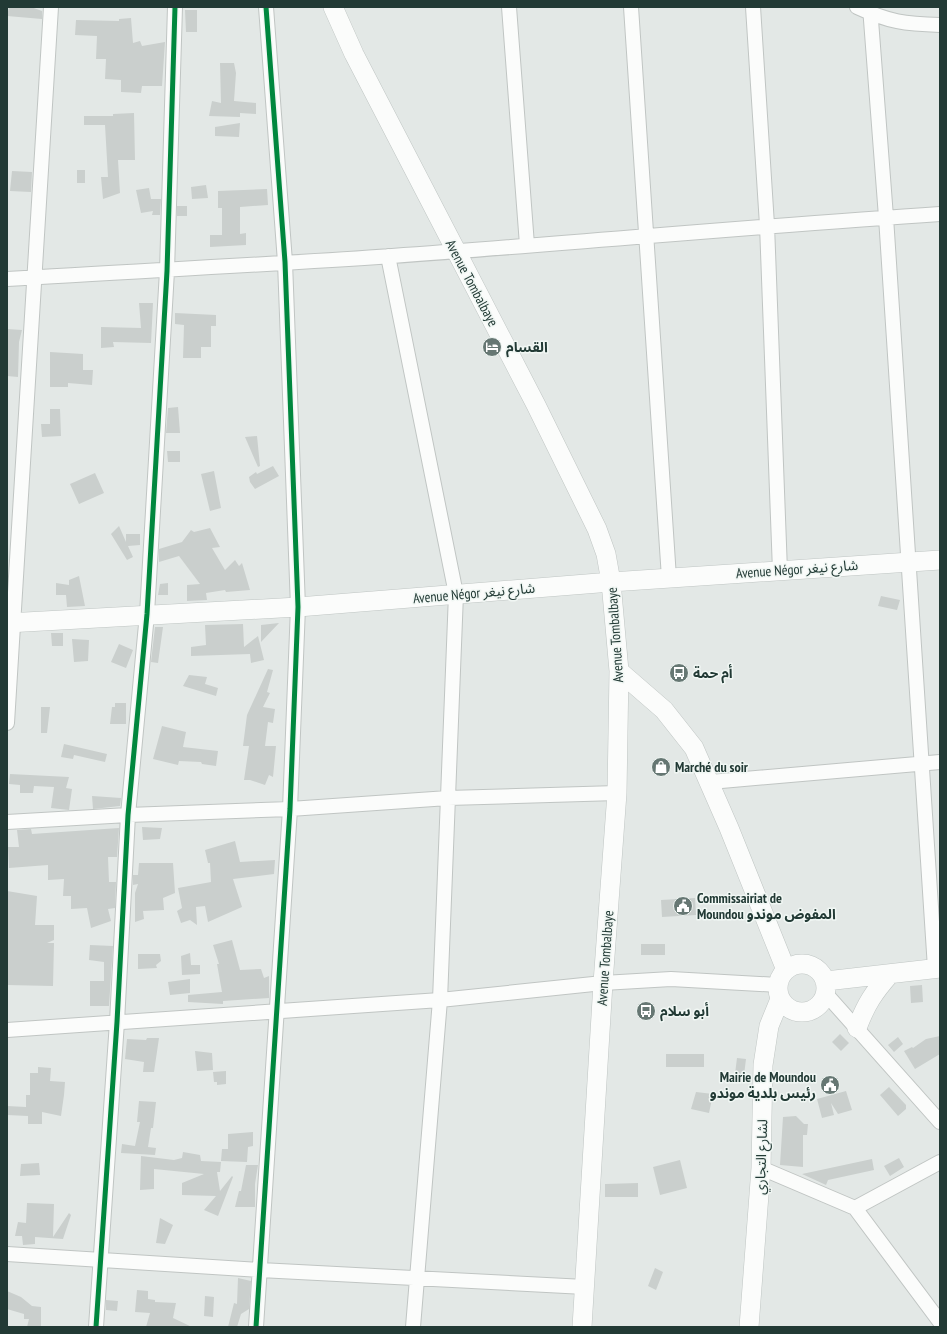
<svg xmlns="http://www.w3.org/2000/svg" width="947" height="1334" viewBox="0 0 947 1334" font-family="'PT Sans Narrow','Noto Sans Arabic',sans-serif">
<style>
.building{fill:#cacfcd}
.lines{fill:none;stroke-linecap:round;stroke-linejoin:round}
.street-casing{stroke:#c0c5c3;stroke-width:16}
.secondary-casing{stroke:#bfc5c3;stroke-width:20}
.street{stroke:#fbfcfb;stroke-width:14}
.secondary{stroke:#fbfcfb;stroke-width:19}
.cycleway-casing{stroke:#f1f7f4;stroke-width:8}
.cycleway{stroke:#00873e;stroke-width:5}
.labels{text-anchor:middle;dominant-baseline:central;stroke-width:3;stroke-linejoin:round;paint-order:stroke}
.street-label{font-size:14px;fill:#223a35;stroke:#f1f7f4}
.poi-label{font-size:14px;font-weight:bold;fill:#223a35;stroke:#f1f7f4;text-anchor:start}
</style>
<rect width="100%" height="100%" fill="#e3e8e6"/>
<path class="building" d="M9 7H31L42 11V19L7 16Z
M185 10H197V32H186Z
M131 18 133 43 140 41 142 46 165 42 162 86H142L141 93 121 92V80L105 79 106 59H96L97 36 75 35 76 20 119 21V19Z
M220 63H234L236 73 234 101 256 103V114L240 113V117L209 116 212 101 221 103Z
M134 113 135 160H118L120 193 103 199 101 177H108L105 125H84V116H113V114Z
M240 123 239 137 215 136V127Z
M77 170H85V183H77Z
M12 171 32 172 31 192 10 191Z
M206 185 208 198 192 199 191 187Z
M149 188 151 199H161L160 215H152L153 211 141 213 136 190Z
M267 189 268 205 240 207V234L246 233V245L210 247V235H222V208H218V191Z
M177 206H187V216H177Z
M139 303H153L151 343 113 342 114 347 101 348V327L141 328Z
M175 313 216 315V326H211V347H201V358H183L184 325 175 324Z
M7 329 22 330 19 342 18 377 7 376Z
M50 352 83 354V370H93L92 385 68 383V387H50Z
M178 407 180 433H166L168 408Z
M50 409H60L61 436 42 437 41 424H50Z
M257 436 260 466 258 467 245 437Z
M167 451H180V462H168Z
M273 466 279 476 255 489 250 482 249 477 256 472 257 474Z
M214 471 221 508 210 511 201 474Z
M95 473 104 493 79 504 70 484Z
M119 526 126 542V534H140V545L128 546 133 557 127 560 111 534Z
M210 528 220 547 212 548 225 570 235 560 239 566 242 563 250 590 226 592 225 590 206 593 207 600 187 601V585L200 584 179 556 159 562V549L182 542 191 530 194 532Z
M79 576 85 606 67 607 66 595H56V583L69 585V580Z
M168 583V595H158L160 584Z
M881 596 900 600 897 610 878 606Z
M279 623 261 642V625Z
M243 624 244 647 258 636 264 660 251 663 250 654 191 656V647L206 645 205 625Z
M155 627H163L158 663 151 662Z
M51 633H63V646H52Z
M72 639 89 640 88 661 74 662Z
M119 644 133 650 126 668 111 662Z
M268 669 273 670 267 692 270 693 263 707 275 709 273 723 268 722 265 746H276L273 777 269 775 265 785 250 780H244L249 746H243L247 715Z
M189 675 207 677 205 684 218 688 216 696 183 686Z
M115 703H126V724H110L112 707H115Z
M41 707H50L47 733H41Z
M162 726 186 732 183 747 218 751 216 766 202 764 201 762 179 761 178 765 153 759Z
M64 744 107 754 105 762 74 755 73 759 61 757Z
M10 774 69 777 66 788 72 789 69 810 51 808 54 787 34 786 33 793H20V785L9 784Z
M92 796 121 798 120 806 93 809Z
M142 827 162 828 160 839 143 840Z
M119 828 117 857H108L109 882H116L115 908 108 909 111 921 91 928 87 908 71 909V896H63L64 879 48 880V865L9 868 8 847H19L17 830 31 829 32 834Z
M235 841 240 862 275 860 274 874 233 879 242 907 208 922 205 906 196 907 197 925 190 920 181 923 177 911 182 908 178 888 211 882 210 863H208L205 850Z
M139 863H173L175 893 163 898 164 910 143 911 144 919 135 922V893L138 884 133 885V875H138Z
M7 891 37 896 35 925H54V940L47 943H54L53 986 7 985Z
M695 898 696 915 662 917 661 900Z
M232 940 240 970 261 969 264 978 269 976V998L223 1001V1004L188 1002V995L222 992 217 964H219L213 945Z
M641 944H665V955H641Z
M90 945 113 946 109 1006H90V981H104V962L89 960Z
M190 953 191 965H200V974L182 975 181 956Z
M138 954H160L161 961 156 965 157 968 138 969Z
M190 979V993L170 995 168 982Z
M922 985 923 1002 911 1003 910 986Z
M840 1034 849 1043 841 1051 832 1042Z
M940 1036V1054L915 1069 904 1051 912 1047 913 1048 926 1039Z
M898 1037 903 1044 894 1052 888 1045Z
M147 1038H159L154 1072H143L144 1062 125 1059 127 1039 146 1040Z
M195 1051 212 1053 213 1070 197 1071Z
M666 1054H704V1067H666Z
M737 1058 746 1059 743 1083 734 1082Z
M38 1067 51 1068 50 1081 65 1082 64 1095 61 1116 42 1112V1124H28V1116L7 1115V1106L26 1107V1095H30V1073H38Z
M226 1071V1084L217 1085V1082H214L213 1072Z
M889 1087 906 1105V1109L898 1116 880 1095Z
M846 1091 852 1110 838 1114 831 1103 834 1115 822 1118 817 1099Z
M696 1092 713 1094 709 1113 691 1109Z
M139 1101 156 1102 153 1128H151L148 1147 156 1148 155 1155 121 1153 122 1144 135 1146 140 1122H137Z
M796 1116 804 1124H808L807 1135H803V1167L780 1165 783 1117Z
M253 1132V1146L248 1147 247 1162 221 1161 222 1149H228V1134Z
M183 1152 200 1155 201 1161 221 1162 220 1172H217L220 1191 232 1176 233 1177 218 1216 204 1210 216 1196 182 1195V1183L204 1174 154 1169V1189L140 1190 141 1156 174 1160 182 1158Z
M899 1158 904 1167 890 1176 884 1166Z
M872 1159 874 1170 828 1180 826 1185 802 1174Z
M680 1160 687 1188 660 1195 653 1167Z
M39 1163 40 1175 20 1176 21 1164Z
M246 1165H258L255 1184V1207H235L239 1191H241Z
M638 1183V1197H605V1184Z
M27 1203 54 1204 53 1237 69 1213 71 1215 63 1239 35 1237V1244L23 1245 22 1236H15L18 1222 26 1223Z
M160 1218 173 1225 165 1244 156 1243Z
M655 1268 663 1272 656 1290 648 1286Z
M238 1278 251 1281 249 1309 241 1314 237 1327H228L234 1303 237 1304Z
M137 1290 148 1291V1299L155 1300V1302L176 1303 173 1318 192 1327H146L150 1313 135 1312Z
M7 1291 21 1297 32 1306 41 1307V1327H27L29 1319H24V1314L7 1309Z
M205 1296 214 1297 213 1317 204 1316Z
M106 1300 118 1301 117 1311 106 1310Z"/>
<g class="lines">
<g class="street-casing">
<path id="street" d="M509 7 527 245
M631 7 669 578
M753 7 767 225 780 571
M857 7C889 22 905 24 940 25
M870 7 886 217 935 968
M388 256 456 594 440 1000 413 1327
M7 279C135 271 264 265 392 256 575 243 757 226 940 214
M7 723 51 7
M710 782 940 762
M7 822 128 815 290 809 448 798 617 793
M826 994 940 1122
M7 1030 440 1000 603 983 671 979 778 985
M761 1168 855 1208 940 1322
M855 1208 940 1162
M7 1254 260 1270 585 1287
M96 1327 117 1022 128 815 147 614 167 271 175 7
M256 1327 290 809 298 607 285 262 266 7"/>
</g>
<g class="secondary-casing">
<path id="secondary" d="M333 7 354 54 536 405 597 529 606 554 611 582 619 671 617 793 603 983 582 1327
M7 623 298 607 611 582 940 560
M619 671 664 710 694 748 729 828 786 970
M778 988a24 24 0 1 1 48 0a24 24 0 1 1-48 0Z
M826 981 940 968
M857 1028C866 1004 874 992 890 974
M749 1327 761 1168 763 1065 769 1026 780 999"/>
</g>
<use href="#street" class="street"/>
<use href="#secondary" class="secondary"/>
<g class="cycleway-casing">
<path id="cycleway" d="M96 1327 117 1022 128 815 147 614 167 271 175 7
M256 1327 290 809 298 607 285 262 266 7"/>
</g>
<use href="#cycleway" class="cycleway"/>
</g>
<defs>
<g id="hotel-disc" transform="scale(1)"><circle r="9.5" fill="#667773" stroke="#f1f7f4"/><path d="M-6-4.5h1.5V1H6V5H4.5V3h-9V5H-6ZM-4 0a1.8 1.8 0 1 1 3.6 0ZM.5 0V-2.5h3Q6-2.5 6 0Z" fill="#fff"/></g>
<g id="bus-disc" transform="scale(1)"><circle r="9.5" fill="#667773" stroke="#f1f7f4"/><path d="M-5-6H5V4H4V6H2V4H-2V6H-4V4H-5ZM-3.5-4V0h7V-4ZM-3.5 1.2v1.5H-2V1.2ZM2 1.2v1.5H3.5V1.2Z" fill="#fff"/></g>
<g id="shop-disc" transform="scale(1)"><circle r="9.5" fill="#667773" stroke="#f1f7f4"/><path d="M-5-2.5h2.3a2.7 3.5 0 0 1 5.4 0H5L5.5 6h-11ZM-1.5-2.5h3a1.5 2.3 0 0 0-3 0Z" fill="#fff"/></g>
<g id="civic-disc" transform="scale(1)"><circle r="9.5" fill="#667773" stroke="#f1f7f4"/><path d="M-.6-6.5H3V-4.5H.6V-3L4-1V1h2V6H-6V1h2V-1L-.6-3ZM-1.2 2.5V6h2.4V2.5Z" fill="#fff"/></g>
</defs>
<g fill-rule="evenodd">
<use href="#hotel-disc" x="492" y="347"/>
<use href="#bus-disc" x="679" y="673"/>
<use href="#shop-disc" x="661" y="767"/>
<use href="#civic-disc" x="683" y="906"/>
<use href="#bus-disc" x="646" y="1011"/>
<use href="#civic-disc" x="830" y="1085"/>
</g>
<g class="labels">
<g class="street-label">
<text transform="translate(472 283) rotate(62)">Avenue Tombalbaye</text>
<text transform="translate(797 569) rotate(-4)">Avenue Négor شارع نيغر</text>
<text transform="translate(474 593) rotate(-5)">Avenue Négor شارع نيغر</text>
<text transform="translate(615 635) rotate(-94)">Avenue Tombalbaye</text>
<text transform="translate(605 958) rotate(-86)">Avenue Tombalbaye</text>
<text transform="translate(761 1157) rotate(-88)">لشارع التجاري</text>
</g>
<g class="poi-label">
<text x="506" y="347">القسام</text>
<text x="693" y="673">أم حمة</text>
<text x="675" y="767">Marché du soir</text>
<text x="697" y="898">Commissairiat de<tspan x="697" dy="16">Moundou المفوض موندو</tspan></text>
<text x="660" y="1011">أبو سلام</text>
<text x="816" y="1077" text-anchor="end">Mairie de Moundou<tspan x="816" dy="16">رئيس بلدية موندو</tspan></text>
</g>
</g>
<rect width="947" height="1334" fill="none" stroke="#223a35" stroke-width="16"/>
</svg>
